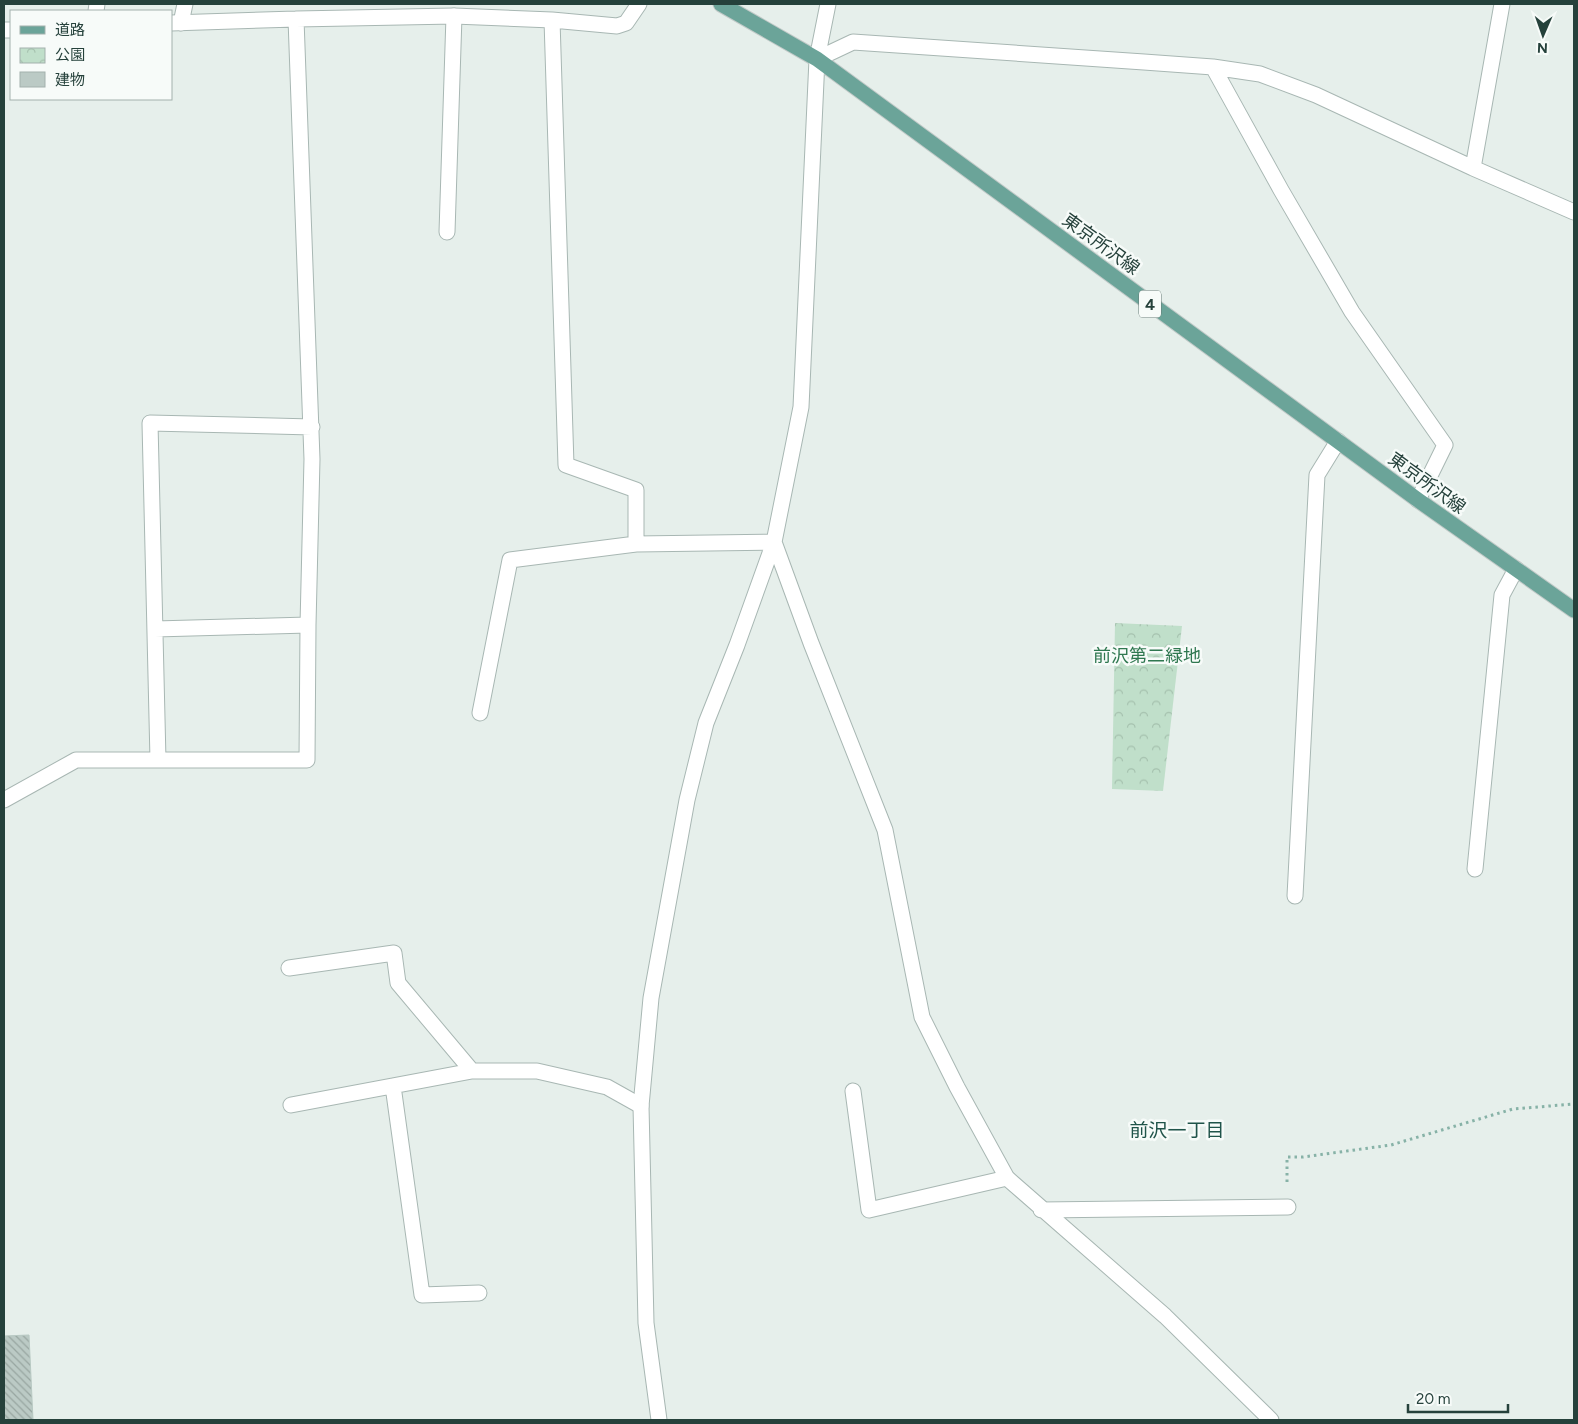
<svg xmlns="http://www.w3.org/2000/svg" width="1578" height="1424" viewBox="0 0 1578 1424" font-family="Figtree,'Noto Sans JP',sans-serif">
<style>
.park{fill:url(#park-crowns)}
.building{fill:url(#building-back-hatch);stroke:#b8c9c3}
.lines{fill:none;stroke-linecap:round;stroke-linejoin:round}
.service-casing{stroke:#a8b7b3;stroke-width:17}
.minor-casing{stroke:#a8b7b3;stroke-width:17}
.primary-casing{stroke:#c2cac8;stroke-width:17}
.path{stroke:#87b2a7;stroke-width:3;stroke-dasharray:2.5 4;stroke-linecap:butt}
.service{stroke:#fff;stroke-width:15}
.minor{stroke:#fff;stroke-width:15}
.primary{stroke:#6ba499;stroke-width:15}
.labels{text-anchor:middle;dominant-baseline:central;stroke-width:5;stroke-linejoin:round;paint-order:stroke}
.shield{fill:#f7fbf9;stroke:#647974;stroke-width:1}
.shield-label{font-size:16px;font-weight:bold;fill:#25413b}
.street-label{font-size:18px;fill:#25413b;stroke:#f7fbf9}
.park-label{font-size:18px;fill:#2f7850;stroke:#f7fbf9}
.neighbourhood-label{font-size:19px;fill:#20544a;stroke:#f7fbf9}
</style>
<defs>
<pattern id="park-crowns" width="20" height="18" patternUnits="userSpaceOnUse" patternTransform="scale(1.25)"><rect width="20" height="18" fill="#c0dfca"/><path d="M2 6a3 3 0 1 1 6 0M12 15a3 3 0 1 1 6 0" fill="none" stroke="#a5c1ae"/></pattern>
<pattern id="building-back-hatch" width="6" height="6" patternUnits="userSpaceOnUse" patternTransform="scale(1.25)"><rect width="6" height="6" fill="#bbcac5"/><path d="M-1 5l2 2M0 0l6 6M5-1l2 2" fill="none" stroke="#98a6a1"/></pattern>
</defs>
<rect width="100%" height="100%" fill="#e6efeb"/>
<path class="park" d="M1115 623 1182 626 1163 791 1112 789Z"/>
<path class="building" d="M29 1335 33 1420H4V1336Z"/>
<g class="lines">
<g class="service-casing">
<path id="service" d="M96 11 97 4
M181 23 185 4
M447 232 454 16
M289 968 394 953 398 983 472 1071H537L607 1087 641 1106
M393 1086 422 1295 479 1293
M853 1091 869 1210 1007 1178
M291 1105 472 1071"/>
</g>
<g class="minor-casing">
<path id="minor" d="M552 20 566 465 636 490V544
M171 23 296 19 454 16 552 20 617 26 626 23 639 4
M4 30H11
M817 59 853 42 1144 62 1213 67 1260 74 1316 95 1473 168 1574 212
M1213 67 1281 190 1352 312 1445 445 1418 500
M1473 168 1502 4
M774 542 811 643 885 830 922 1017 957 1087 1007 1178 1165 1316 1271 1420
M155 629 308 625
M480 713 510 560 636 544 774 542
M158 760 150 423 312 427
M4 800 76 760H307L308 625 312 459 296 19
M1475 869 1502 595 1516 569
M1295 896 1317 475 1338 441
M1041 1210 1288 1207
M659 1420 646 1323 641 1106 651 998 687 800 706 723 737 645 774 542 801 407 817 59 828 4"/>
</g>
<g class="primary-casing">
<path id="primary" d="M721 4 817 59 1418 500 1574 610"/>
</g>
<path class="path" d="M1287 1182V1157H1303L1391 1145 1513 1109 1574 1104"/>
<use href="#service" class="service"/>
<use href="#minor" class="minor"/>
<use href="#primary" class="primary"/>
</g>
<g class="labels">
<rect class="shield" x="1139" y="290.5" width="22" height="27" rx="4"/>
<g class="shield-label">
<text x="1150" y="304">4</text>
</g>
<g class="street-label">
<text transform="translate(1101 244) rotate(36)">東京所沢線</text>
<text transform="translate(1427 483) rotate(36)">東京所沢線</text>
</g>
<g class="park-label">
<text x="1147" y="656">前沢第二緑地</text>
</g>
<g class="neighbourhood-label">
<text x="1177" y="1130">前沢一丁目</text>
</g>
</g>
<rect width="1578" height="1424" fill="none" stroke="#25413b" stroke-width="10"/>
<rect x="10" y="10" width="162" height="90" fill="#f7fbf9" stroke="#a3b1ad"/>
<rect x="20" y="26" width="25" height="8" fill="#6ba499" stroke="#a3b1ad"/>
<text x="55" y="35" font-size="15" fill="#25413b">道路</text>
<rect x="20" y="48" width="25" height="15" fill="url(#park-crowns)" stroke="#a3b1ad"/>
<text x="55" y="60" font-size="15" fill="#25413b">公園</text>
<rect x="20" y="72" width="25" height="15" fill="#bbcac5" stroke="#a3b1ad"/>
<text x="55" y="85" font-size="15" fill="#25413b">建物</text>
<g transform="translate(1543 35) rotate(182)" stroke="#f7fbf9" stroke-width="4" paint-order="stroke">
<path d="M0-4L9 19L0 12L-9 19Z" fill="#25413b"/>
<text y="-8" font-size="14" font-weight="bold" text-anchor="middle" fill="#25413b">N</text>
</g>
<path d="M1408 1404v8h100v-8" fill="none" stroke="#25413b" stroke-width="2.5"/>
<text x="1416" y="1404" font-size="15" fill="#25413b" stroke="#f7fbf9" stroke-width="4" paint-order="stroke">20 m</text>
</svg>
